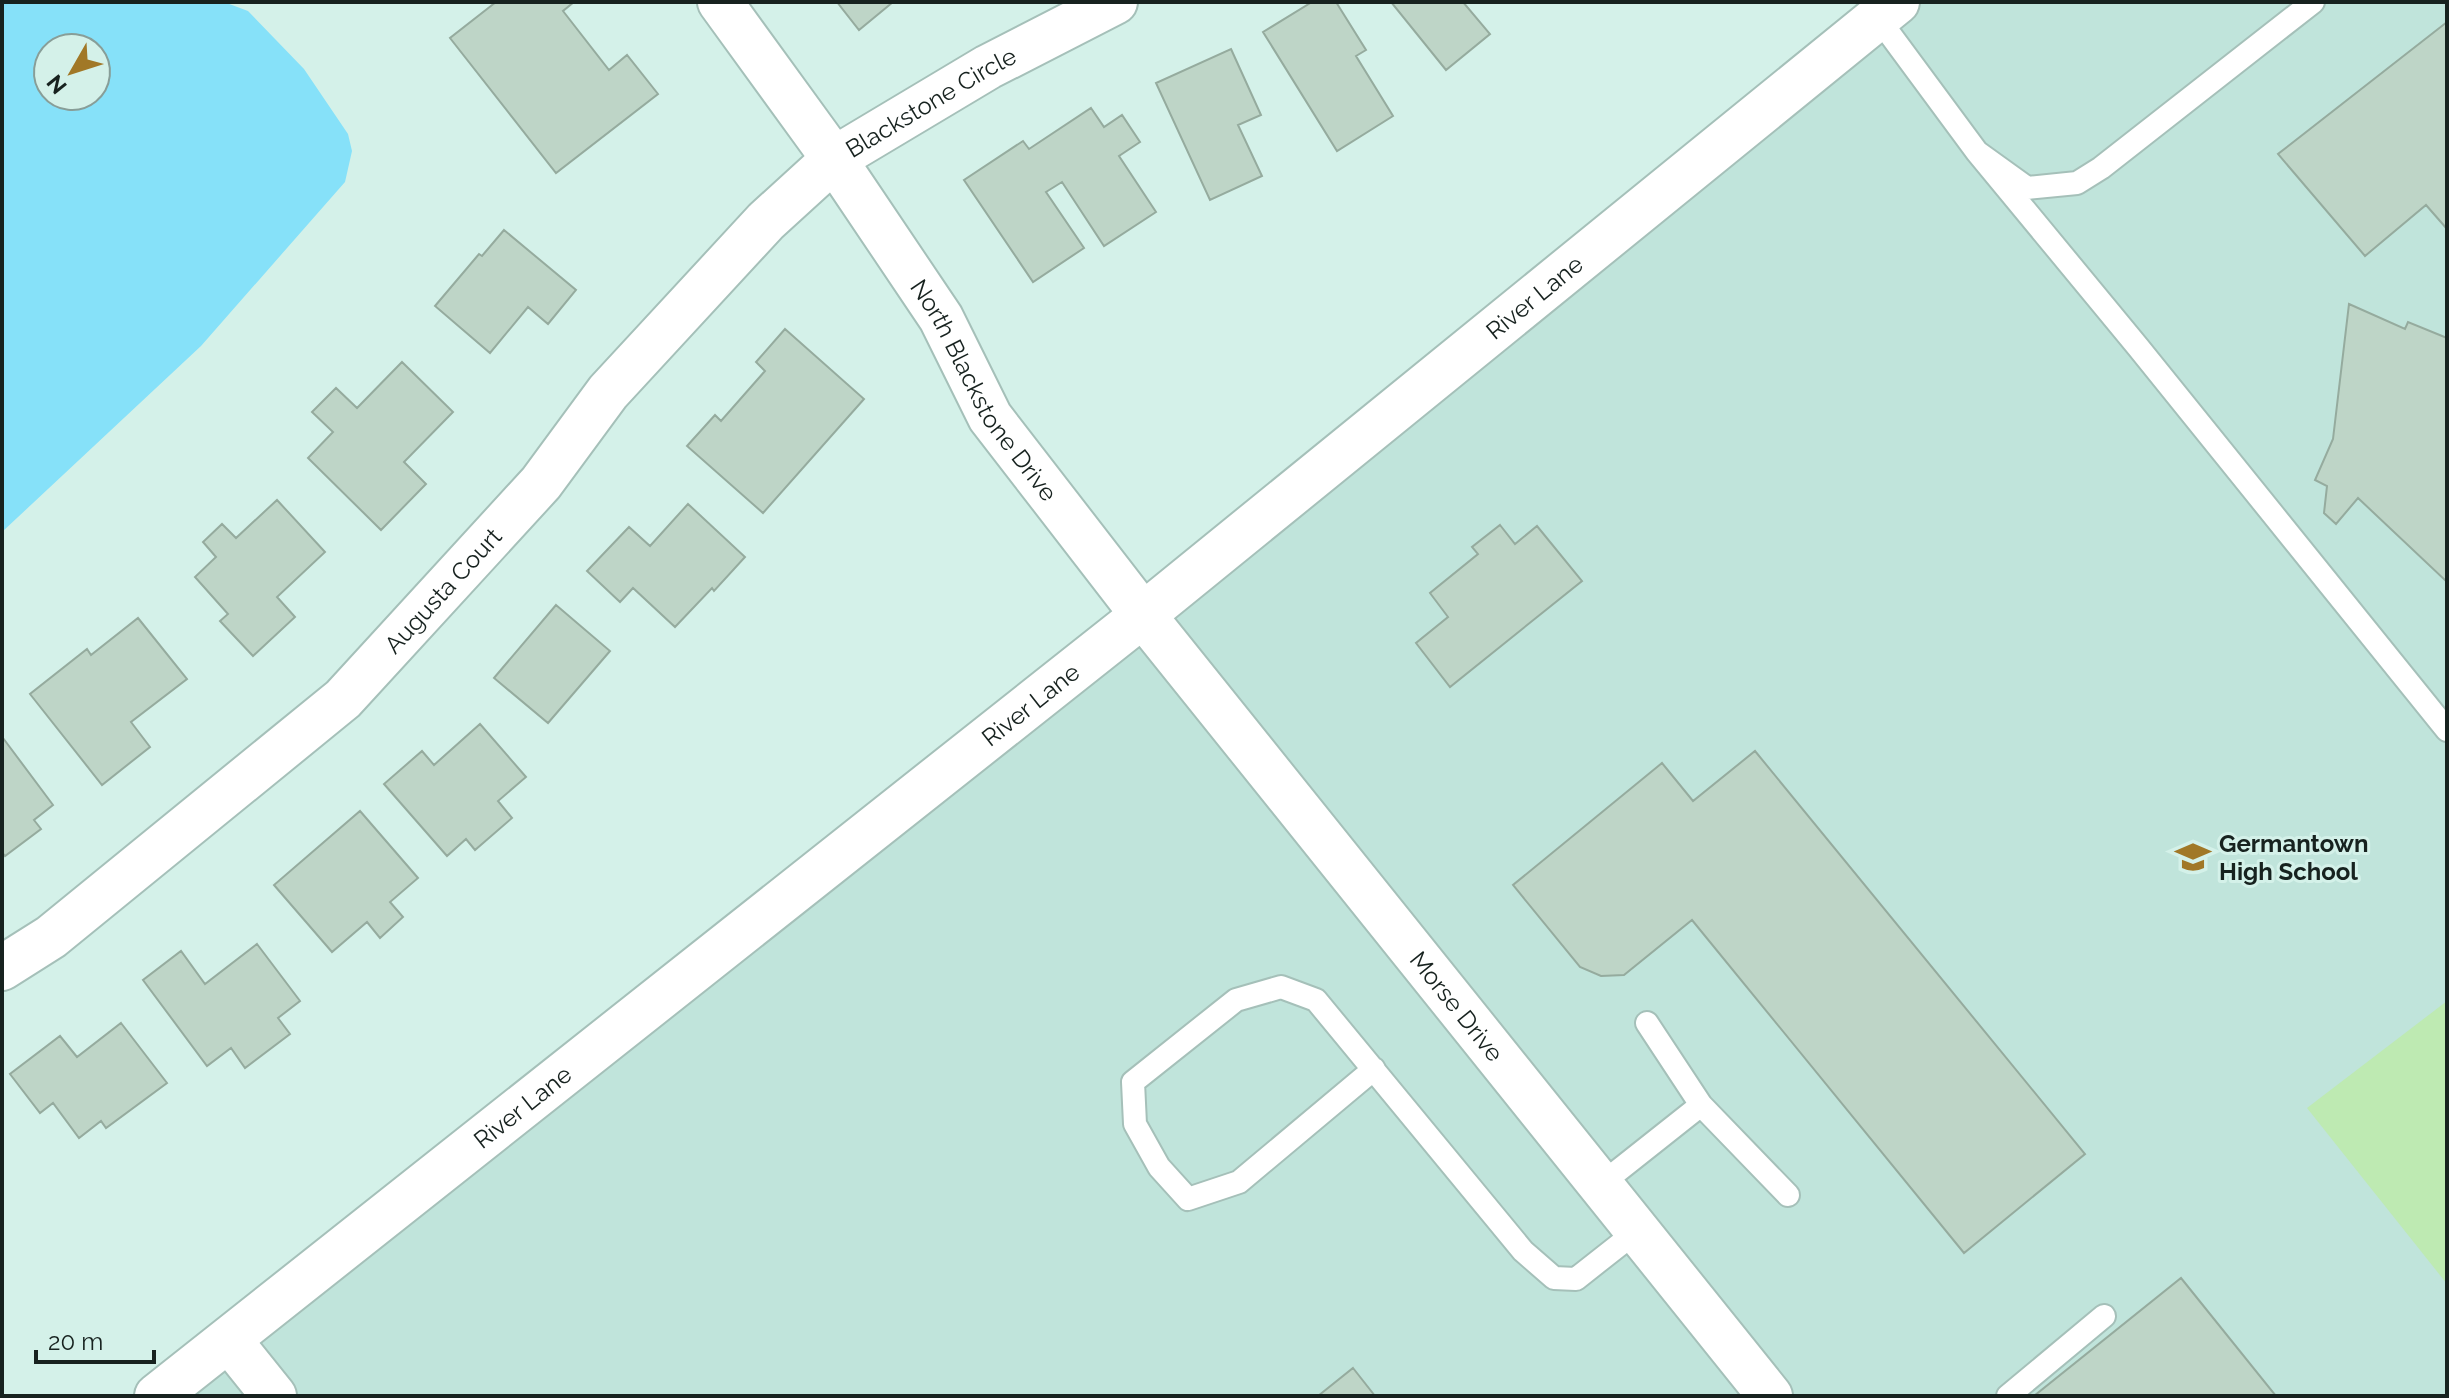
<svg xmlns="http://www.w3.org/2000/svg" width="2449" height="1398" viewBox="0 0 2449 1398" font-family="Raleway,sans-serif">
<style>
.built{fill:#c0e4db}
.green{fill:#beeab2}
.water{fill:#86e1f9;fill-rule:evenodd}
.building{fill:#bed5c7;stroke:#95ab9e;stroke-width:2}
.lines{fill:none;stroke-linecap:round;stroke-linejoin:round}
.lane-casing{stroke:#a5c0b9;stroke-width:26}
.street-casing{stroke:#a5c0b9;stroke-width:48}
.lane{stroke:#fff;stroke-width:22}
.street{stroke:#fff;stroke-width:44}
.labels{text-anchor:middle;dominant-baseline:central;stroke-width:6;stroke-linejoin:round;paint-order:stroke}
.street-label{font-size:24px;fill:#17221f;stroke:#d4f1e9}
.poi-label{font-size:24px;font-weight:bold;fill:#17221f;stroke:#d4f1e9;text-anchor:start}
</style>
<rect width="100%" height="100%" fill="#d4f1e9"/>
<path class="built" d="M1897 2H2447V1396H157Z"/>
<path class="green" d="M2447 1001V1284L2307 1108Z"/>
<path class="water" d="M2 2H224L248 11 304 69 348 134 352 151 345 182 201 346 2 532ZM48 48H96V96H48Z"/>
<path class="building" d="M496 2H574L563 11 609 70 627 55 658 94 556 173 450 38Z
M837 2H893L859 30Z
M1312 2H1336L1366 50 1356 56 1393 116 1337 151 1263 32Z
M1391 2H1463L1490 34 1446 70Z
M2447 22V229L2426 205 2365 256 2278 154Z
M1231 49 1261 115 1238 125 1262 176 1210 200 1156 83Z
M1091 108 1104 127 1122 115 1140 142 1119 156 1156 212 1104 246 1062 182 1046 192 1084 248 1033 282 964 180 1023 141 1029 149Z
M504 230 576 290 548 324 528 307 490 353 435 306 479 254 482 256Z
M2349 304 2405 329 2408 322 2447 338V582L2358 498 2336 524 2324 513 2327 486 2315 480 2333 439Z
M785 329 864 399 763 513 687 446 715 415 721 421 765 371 756 362Z
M402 362 453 412 404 462 426 484 381 530 308 458 333 432 312 412 336 388 357 408Z
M277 500 325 552 277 597 295 617 253 656 220 621 228 614 195 577 216 557 203 542 222 524 236 538Z
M688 504 745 557 714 591 712 588 675 627 633 588 620 602 587 571 629 527 650 546Z
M1500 525 1515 544 1537 526 1582 581 1450 687 1416 643 1448 617 1430 593 1478 554 1472 547Z
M556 605 610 651 548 723 494 678Z
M138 618 187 679 131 722 150 747 102 785 30 694 87 649 91 655Z
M480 724 526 777 498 801 512 818 475 850 466 839 447 856 384 784 422 751 434 765Z
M3 738 53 805 34 820 41 829 5 856 2 852Z
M1755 751 2085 1154 1964 1253 1692 920 1624 975 1601 976 1580 967 1513 885 1662 763 1693 801Z
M360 811 418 878 390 902 403 917 380 938 367 922 332 952 274 885Z
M257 944 300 1001 278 1018 290 1034 245 1068 231 1048 207 1066 143 980 181 951 205 984Z
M121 1023 167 1083 106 1128 101 1121 79 1138 53 1103 40 1113 10 1074 60 1036 77 1057Z
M2181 1278 2276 1396H2034Z
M1353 1368 1375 1396H1318Z"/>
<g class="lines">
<g class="lane-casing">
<path id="lane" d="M1878 18 1977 152 2027 188 2077 183 2101 168 2313 2
M1977 152 2138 347 2447 730
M1647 1023 1701 1105
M1374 1069 1239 1182 1188 1199 1159 1167 1135 1124 1133 1082 1236 1000 1281 987 1316 1000 1523 1251 1554 1278 1576 1279 1637 1231
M1600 1185 1701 1105 1788 1195
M2008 1396 2104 1316"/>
</g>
<g class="street-casing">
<g id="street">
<path id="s1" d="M720 2 834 159 941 318 990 417 1143 615 1770 1396"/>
<path id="s2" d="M2 968 51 937 343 699 541 483 608 392 766 221 834 159 988 67 1115 2"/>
<path d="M229 1340 274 1396"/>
<path id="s3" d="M157 1396 1143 615 1897 2"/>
</g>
</g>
<use href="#lane" class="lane"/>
<use href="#street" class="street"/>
</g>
<defs>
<g id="school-bare" transform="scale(2.76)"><path d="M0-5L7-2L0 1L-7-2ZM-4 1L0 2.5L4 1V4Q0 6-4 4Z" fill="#a17827" stroke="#d4f1e9" stroke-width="2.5" paint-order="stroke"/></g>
</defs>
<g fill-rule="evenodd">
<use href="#school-bare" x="2193" y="857"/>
</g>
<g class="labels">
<g class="street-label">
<text stroke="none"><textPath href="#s2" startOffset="1278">Blackstone Circle</textPath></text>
<text stroke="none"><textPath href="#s3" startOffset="1762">River Lane</textPath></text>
<text stroke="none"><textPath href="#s1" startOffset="470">North Blackstone Drive</textPath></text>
<text stroke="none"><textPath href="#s2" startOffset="582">Augusta Court</textPath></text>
<text stroke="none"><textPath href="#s3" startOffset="1114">River Lane</textPath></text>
<text stroke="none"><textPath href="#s1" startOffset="1248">Morse Drive</textPath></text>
<text stroke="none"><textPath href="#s3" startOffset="466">River Lane</textPath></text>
</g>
<g class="poi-label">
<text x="2219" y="843">Germantown<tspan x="2219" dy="28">High School</tspan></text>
</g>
</g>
<rect width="2449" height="1398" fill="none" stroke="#17221f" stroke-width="8"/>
<g transform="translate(72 72) rotate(231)"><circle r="38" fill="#d4f1e9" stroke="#889e98" stroke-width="2"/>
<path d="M0-6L14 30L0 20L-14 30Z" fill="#a17827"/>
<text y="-12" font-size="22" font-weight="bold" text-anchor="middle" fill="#17221f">N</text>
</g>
<path d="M36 1350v12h118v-12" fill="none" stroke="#17221f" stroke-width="4"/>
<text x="48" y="1350" font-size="24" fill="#17221f" stroke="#d4f1e9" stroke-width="6" paint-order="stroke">20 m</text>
</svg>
